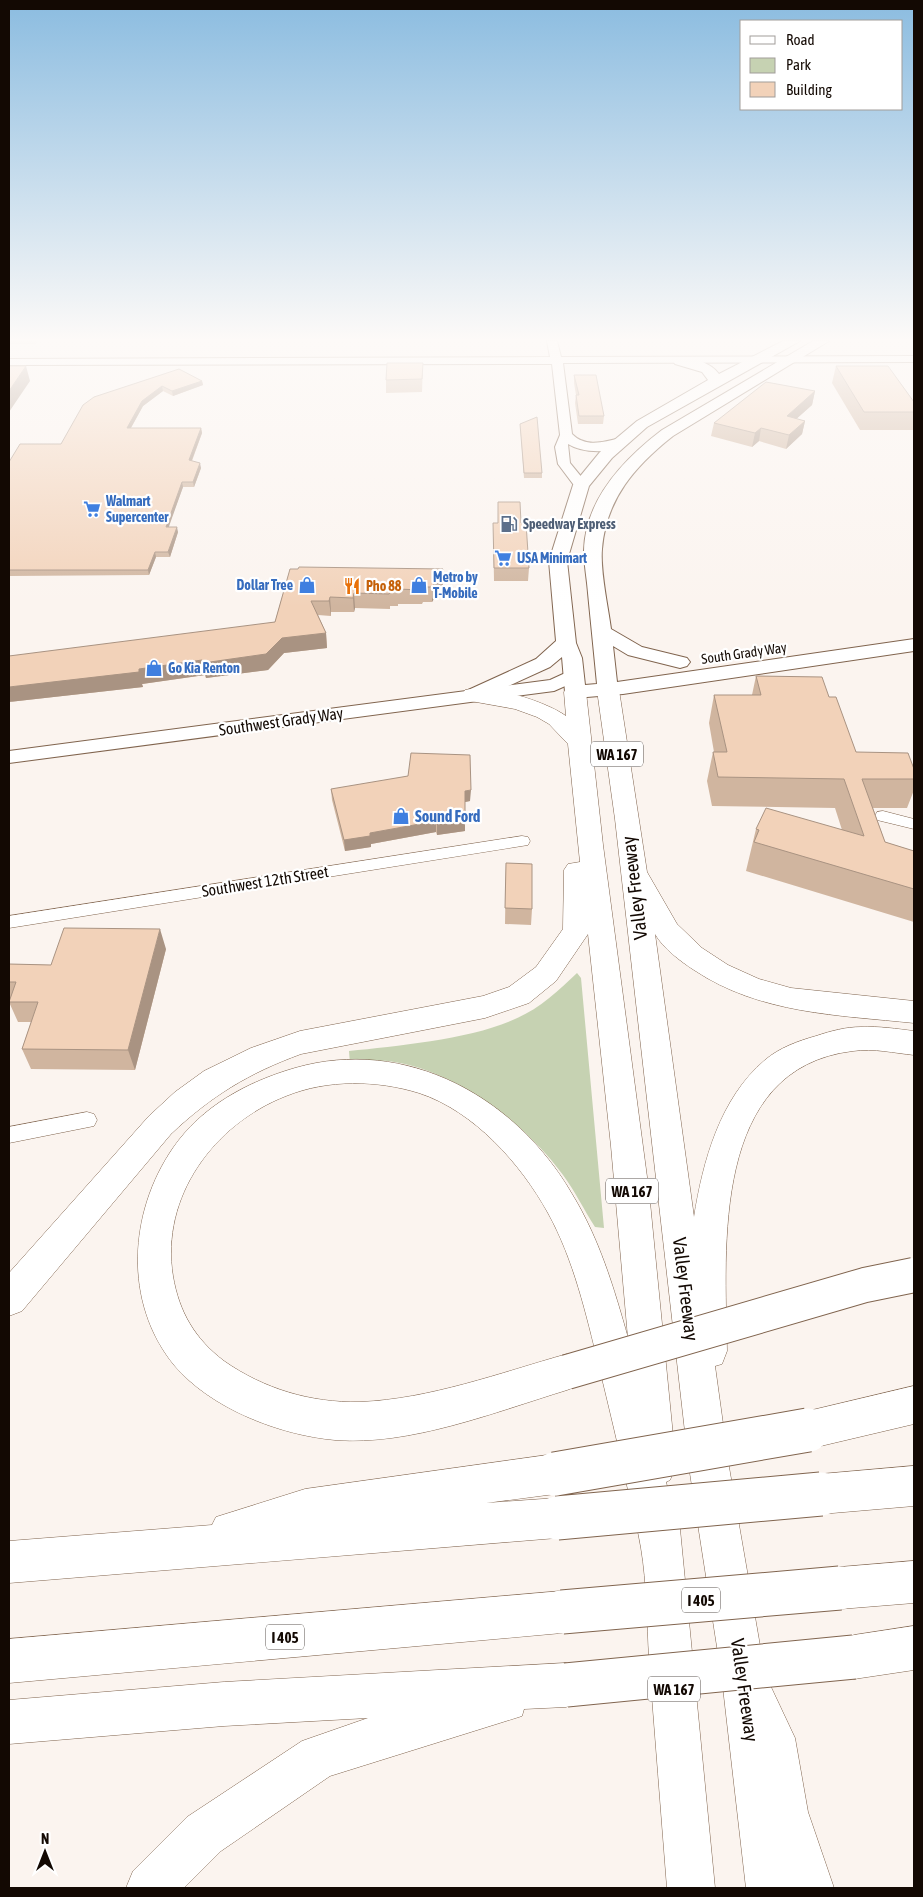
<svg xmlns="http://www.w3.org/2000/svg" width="923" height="1897" viewBox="0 0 923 1897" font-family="'Asap Condensed',sans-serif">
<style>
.green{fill:#c6d2b2}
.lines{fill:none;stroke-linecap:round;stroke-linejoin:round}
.minor-casing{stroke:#80644e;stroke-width:1}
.tertiary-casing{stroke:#80644e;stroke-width:2}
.secondary-casing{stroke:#80644e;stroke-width:2}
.primary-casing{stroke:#80644e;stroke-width:2}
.motorway-casing{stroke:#80644e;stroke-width:1}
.minor{fill:#fff;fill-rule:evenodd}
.tertiary{fill:#fff;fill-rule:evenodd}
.secondary{fill:#fff;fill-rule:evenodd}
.primary{fill:#fff;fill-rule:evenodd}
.motorway{fill:#fff;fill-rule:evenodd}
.motorway-bridge-far1-casing{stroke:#80644e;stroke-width:36;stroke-linecap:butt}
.motorway-bridge-casing{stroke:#80644e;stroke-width:45;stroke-linecap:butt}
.motorway-bridge-far1{stroke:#fff;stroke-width:34}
.motorway-bridge{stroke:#fff;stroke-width:43}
.wall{fill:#d0b59f}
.shaded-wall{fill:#a99382}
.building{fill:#f2d2b9;stroke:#a99382}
.labels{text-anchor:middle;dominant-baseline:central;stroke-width:4.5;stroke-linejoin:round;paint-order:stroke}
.far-shop-label{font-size:14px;font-weight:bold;fill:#366cbe;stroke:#fff;text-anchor:start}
.far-service-label{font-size:14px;font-weight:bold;fill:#4e5e75;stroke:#fff;text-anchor:start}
.far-food-label{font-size:14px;font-weight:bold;fill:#c56008;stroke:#fff;text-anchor:start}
.far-street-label{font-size:14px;fill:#130903;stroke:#fff}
.shield{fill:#fff;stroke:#5a534f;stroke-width:1}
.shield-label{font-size:15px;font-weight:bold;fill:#130903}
.street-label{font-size:16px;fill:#130903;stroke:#fff}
.shop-label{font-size:16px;font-weight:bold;fill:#366cbe;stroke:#fff;text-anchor:start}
.near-street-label{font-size:19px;fill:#130903;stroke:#fff}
</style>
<rect width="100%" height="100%" fill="#fbf4ef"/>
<path class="green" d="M577 973 581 978 604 1228 595 1227C584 1210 575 1191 563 1175 525 1123 454 1069 388 1061 376 1060 363 1062 350 1064L349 1051C397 1046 472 1039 515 1019 539 1009 558 991 577 973Z"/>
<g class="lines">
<g class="minor-casing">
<path id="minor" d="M883 811 914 819V829L877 820 875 816 877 812Z
M522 836 528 837 530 841 528 845 9 928V916Z
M87 1112 94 1114 97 1120 94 1126 9 1143V1127Z"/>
</g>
<g class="tertiary-casing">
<path id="tertiary" d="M547 341H557L561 357 914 356V362L563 363 572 434C586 448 603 442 620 438L626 442C614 455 582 453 568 444L570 463 588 485 581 489 576 488 558 464 555 447 560 435 552 364 9 365V359L550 357Z"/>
</g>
<g class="secondary-casing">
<path id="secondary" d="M574 669 581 671 583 675 581 679 554 691 9 763V751L550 680Z"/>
</g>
<g class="primary-casing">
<path id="primary" d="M783 341H800L647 427 612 458 589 486 567 561 576 643 582 658 585 685 597 684C594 653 591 624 588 593 587 579 584 565 584 551 585 499 624 459 662 430L813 341H829L673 436C635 466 606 499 602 549 600 571 608 606 611 629L642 647 687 658 690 662 687 666 680 668 628 655 613 646 617 682 914 639V651L623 694 575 698 568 696 565 692 562 657 550 667 480 699 473 701 466 699 463 695 466 691 536 659 556 641 549 561 573 485 600 452 637 421 708 380 702 372 675 364 673 361 675 358C689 355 711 363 719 374Z"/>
</g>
<g class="motorway-casing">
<path id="motorway" d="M608 683 616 685 619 690 647 872 677 924 702 948 728 965 759 979 791 988 914 1001V1023C838 1015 760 1014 694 970 680 961 663 948 655 934L694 1217C703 1161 720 1098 765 1060 779 1048 798 1041 816 1036 831 1031 846 1027 861 1027 879 1026 897 1029 914 1031V1055C894 1053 874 1048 853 1051 711 1068 725 1246 727 1351L722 1364 715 1366 729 1467 767 1686 771 1687 795 1738 808 1812 834 1888H746L722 1679 689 1467 615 819 597 690 600 685Z
M575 685 583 687 586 692 603 845 649 1192 676 1466 670 1480 666 1482 674 1514 680 1529 715 1888H667C661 1812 655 1735 649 1659 647 1622 647 1584 641 1548 638 1529 632 1509 628 1490 619 1449 609 1407 599 1366 586 1314 574 1260 548 1213 521 1164 474 1111 419 1093 377 1080 328 1079 286 1096 214 1124 160 1197 173 1276 179 1312 195 1339 224 1361 264 1389 311 1403 360 1402 430 1399 500 1373 567 1354L580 1359 586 1372 580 1385 567 1390C495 1412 410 1446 335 1440 279 1435 210 1408 174 1365 123 1302 129 1212 173 1148 202 1106 247 1082 295 1068 406 1036 516 1097 572 1194 599 1238 614 1288 628 1338L611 1146 588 934 556 981 529 1003 485 1018 301 1054C249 1073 211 1096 171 1134L22 1311 9 1316V1273L149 1116 175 1092 204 1071 251 1048 300 1031 483 996 509 987 536 967 563 929 564 870 568 864 580 862 568 744 549 724 537 717 515 709 465 700 462 695 465 690C490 684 545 701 566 716L564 692 567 687Z
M914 1386V1424L808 1449 794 1444 789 1430 794 1416 808 1411Z
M555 1454 569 1460 575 1474 569 1488 555 1494 486 1503 557 1498 571 1504 577 1518 571 1532 557 1538 9 1583V1541L212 1525 216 1517 305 1489Z
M914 1466V1506L821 1514 807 1508 801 1494 807 1480 821 1474Z
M914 1561V1603L840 1609 825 1603 819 1588 825 1573 840 1567Z
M562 1591 577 1597 583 1612 577 1627 562 1633 9 1683V1639Z
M914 1626V1670L854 1679 839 1672 832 1657 839 1642 854 1635Z
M566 1663 582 1669 588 1685 582 1701 566 1707 524 1709 522 1716 330 1776 221 1851 184 1888H126L133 1871 187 1817 302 1741 368 1718 224 1726 9 1744V1700L224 1682Z"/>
</g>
<use href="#minor" class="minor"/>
<use href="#tertiary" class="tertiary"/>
<use href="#secondary" class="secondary"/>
<use href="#primary" class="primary"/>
<use href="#motorway" class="motorway"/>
<g class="motorway-bridge-far1-casing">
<path id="motorway-bridge-far1" d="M567 1372 865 1285 914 1275"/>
</g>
<g class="motorway-bridge-casing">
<path id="motorway-bridge" d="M555 1474 808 1430
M557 1518 821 1494
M562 1612 840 1588
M566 1685 854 1657"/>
</g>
<use href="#motorway-bridge-far1" class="motorway-bridge-far1"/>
<use href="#motorway-bridge" class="motorway-bridge"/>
</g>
<path class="wall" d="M9 341H37L36 344H9Z
M423 363 422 392 386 393V380Z
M836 366 914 402V430H860L832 383Z
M179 369 202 381 203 385 173 396 163 391 143 406 131 428H201L202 433 192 461 201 468 194 487H183L168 527 178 532 170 557H156L149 575 9 576V462L61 444Z
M574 375 604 416 603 424H578L575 403 576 395 574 383Z
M815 391 812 405 796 419 805 421 802 434 786 449 759 441 752 447 711 436 714 423Z
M520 424 542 473V478H524Z
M498 502 521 523 529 568 528 581H494L493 523H498Z
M290 569 443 584 432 602H423L422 604H398V606H390V609L355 608 354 612H331V616L318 615 326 633 327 648 284 653 268 670 206 678 205 675 142 684 143 687 9 702 275 622Z
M756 676 829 697 856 752 914 769V790L907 808H873L885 842 914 851V922L746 871 756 829 842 830 835 808 712 806 707 781 713 752H714L709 723 714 695H752Z
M331 789 470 801 465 802V831L437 835 436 832 371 844V847L345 851 332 800Z
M506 863 532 909 531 925 505 924Z
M166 949 135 1070 31 1069 22 1049 31 1022H18L9 1002V964L51 965Z"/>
<path class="shaded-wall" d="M26 366 30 381 9 412V391Z
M202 381 203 385 173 396 172 391Z
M162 386 163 391 143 406 128 433 127 428 142 401Z
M815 391 812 405 784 430 787 416Z
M805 421 802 434 786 449 789 435Z
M201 428 202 433 190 465 189 460Z
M761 428 759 441 752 447 755 433Z
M200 463 201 468 194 487 193 482Z
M182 482 183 487 167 532 166 527Z
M177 527 178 532 170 557 168 552Z
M155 552 156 557 149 575 148 570Z
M443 569V584L432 602V587Z
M354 593 355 608 354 612 353 598Z
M330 597 331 612V616L329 601Z
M326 633 327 648 284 653 268 670 206 678 203 663 282 638Z
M202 660 205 675 142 684 143 687 9 702V687Z
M471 790 470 801 465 802V831L437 835V824L465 791Z
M436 821V832L371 844V847L345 851 344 840 370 833Z
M160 929 166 949 135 1070 128 1050Z"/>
<path class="building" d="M387 363H423L422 379 386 380Z
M9 366H26L9 391Z
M836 366H888L914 402V412H864Z
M179 369 202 381 172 391 162 386 142 401 127 428H201L189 460 200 463 193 482H182L166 527H177L168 552H155L148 570H9V462L20 444H61L83 405 94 397Z
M574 375H596L604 416H579L576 395H579Z
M766 382 815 391 787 416 805 421 789 435 761 428 755 433 714 423Z
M537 417 542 473H524L520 424Z
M498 502H520L521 523H526L529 568H494L493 523H498Z
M299 567 443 569 432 587H422V590L397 589V592H390L389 594 354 593 353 598 330 597 329 601H311L326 633 282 638 266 654 203 663 202 660 139 669V672L9 687V656L275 622 290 569H298Z
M756 676 822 677 829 697H836L856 752 908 753 914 769V779H862L885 842 914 851V889L754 842 759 830 756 829 766 808 864 836 844 779 718 777 713 752H727L714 695H761Z
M411 753 470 755 471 790 465 791V820L437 824 436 821 370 833V836L344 840 331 789 408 776Z
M506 863 532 864V909L505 908Z
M64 928 160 929 128 1050 22 1049 38 1002H9L16 982H9V964L51 965Z"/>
<linearGradient id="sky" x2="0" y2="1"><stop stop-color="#8bbce0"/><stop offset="0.56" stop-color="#fdfaf8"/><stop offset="1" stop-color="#fdfaf8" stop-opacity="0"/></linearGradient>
<rect width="923" height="607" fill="url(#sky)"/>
<defs>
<g id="supermarket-bare" transform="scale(1.35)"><path d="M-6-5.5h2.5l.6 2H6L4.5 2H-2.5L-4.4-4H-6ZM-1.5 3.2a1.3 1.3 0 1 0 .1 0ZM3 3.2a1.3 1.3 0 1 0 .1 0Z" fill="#3f7fe0" stroke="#fff" stroke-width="2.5" paint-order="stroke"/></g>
<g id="fuel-bare" transform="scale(1.35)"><path d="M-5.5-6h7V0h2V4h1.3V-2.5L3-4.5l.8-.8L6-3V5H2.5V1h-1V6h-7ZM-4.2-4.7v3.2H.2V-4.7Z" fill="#5c6f8a" stroke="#fff" stroke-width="2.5" paint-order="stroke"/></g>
<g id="shop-bare" transform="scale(1.35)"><path d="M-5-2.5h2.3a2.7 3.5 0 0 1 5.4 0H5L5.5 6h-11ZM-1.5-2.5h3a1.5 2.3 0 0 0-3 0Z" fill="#3f7fe0" stroke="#fff" stroke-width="2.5" paint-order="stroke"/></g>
<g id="restaurant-bare" transform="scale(1.35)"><path d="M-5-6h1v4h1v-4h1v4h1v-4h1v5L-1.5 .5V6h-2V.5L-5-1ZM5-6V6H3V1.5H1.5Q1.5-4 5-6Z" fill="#e8710a" stroke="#fff" stroke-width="2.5" paint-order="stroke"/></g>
</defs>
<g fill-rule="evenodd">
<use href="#supermarket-bare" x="92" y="509"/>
<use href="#fuel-bare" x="509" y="524"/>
<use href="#supermarket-bare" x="503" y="558"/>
<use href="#shop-bare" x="307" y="585"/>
<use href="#shop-bare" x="419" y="585"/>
<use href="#restaurant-bare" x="352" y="586"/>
<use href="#shop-bare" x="154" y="668"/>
<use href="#shop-bare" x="401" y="816"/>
</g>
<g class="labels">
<g class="far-shop-label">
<text x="106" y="501">Walmart<tspan x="106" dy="16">Supercenter</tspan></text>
<text x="517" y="558">USA Minimart</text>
<text x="433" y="577">Metro by<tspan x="433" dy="16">T-Mobile</tspan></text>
<text x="293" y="585" text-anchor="end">Dollar Tree</text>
<text x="168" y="668">Go Kia Renton</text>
</g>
<g class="far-service-label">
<text x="523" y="524">Speedway Express</text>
</g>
<g class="far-food-label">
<text x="366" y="586">Pho 88</text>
</g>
<g class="far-street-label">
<text transform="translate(744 653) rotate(-8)">South Grady Way</text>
</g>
<g class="shield">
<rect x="591" y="741.5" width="52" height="25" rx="4"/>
<rect x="606" y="1178.5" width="52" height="25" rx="4"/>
<rect x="682" y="1587.5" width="38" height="25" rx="4"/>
<rect x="266" y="1624.5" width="38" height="25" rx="4"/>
<rect x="648" y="1676.5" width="52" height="25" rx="4"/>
</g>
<g class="shield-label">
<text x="617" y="754">WA 167</text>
<text x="632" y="1191">WA 167</text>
<text x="701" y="1600">I 405</text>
<text x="285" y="1637">I 405</text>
<text x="674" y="1689">WA 167</text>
</g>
<g class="street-label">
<text transform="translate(281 721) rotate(-8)">Southwest Grady Way</text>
<text transform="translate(265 881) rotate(-9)">Southwest 12th Street</text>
</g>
<g class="shop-label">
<text x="415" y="816">Sound Ford</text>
</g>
<g class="near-street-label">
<text transform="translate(634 888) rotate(-97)">Valley Freeway</text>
<text transform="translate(686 1289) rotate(83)">Valley Freeway</text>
<text transform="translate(745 1690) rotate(82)">Valley Freeway</text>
</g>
</g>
<rect width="923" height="1897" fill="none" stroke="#130903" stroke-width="20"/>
<rect x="740" y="20" width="162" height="90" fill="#ffffff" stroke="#a19d9a"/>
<rect x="750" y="36" width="25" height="8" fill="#ffffff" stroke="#a19d9a"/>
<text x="786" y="45" font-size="15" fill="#130903">Road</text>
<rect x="750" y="58" width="25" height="15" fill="#c6d2b2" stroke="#a19d9a"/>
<text x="786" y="70" font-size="15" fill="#130903">Park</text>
<rect x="750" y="82" width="25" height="15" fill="#f2d2b9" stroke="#a19d9a"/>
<text x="786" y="95" font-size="15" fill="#130903">Building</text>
<g transform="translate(45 1852)" stroke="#ffffff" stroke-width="4" paint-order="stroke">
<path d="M0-4L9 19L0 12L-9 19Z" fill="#130903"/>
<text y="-8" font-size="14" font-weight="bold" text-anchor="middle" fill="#130903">N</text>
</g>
</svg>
